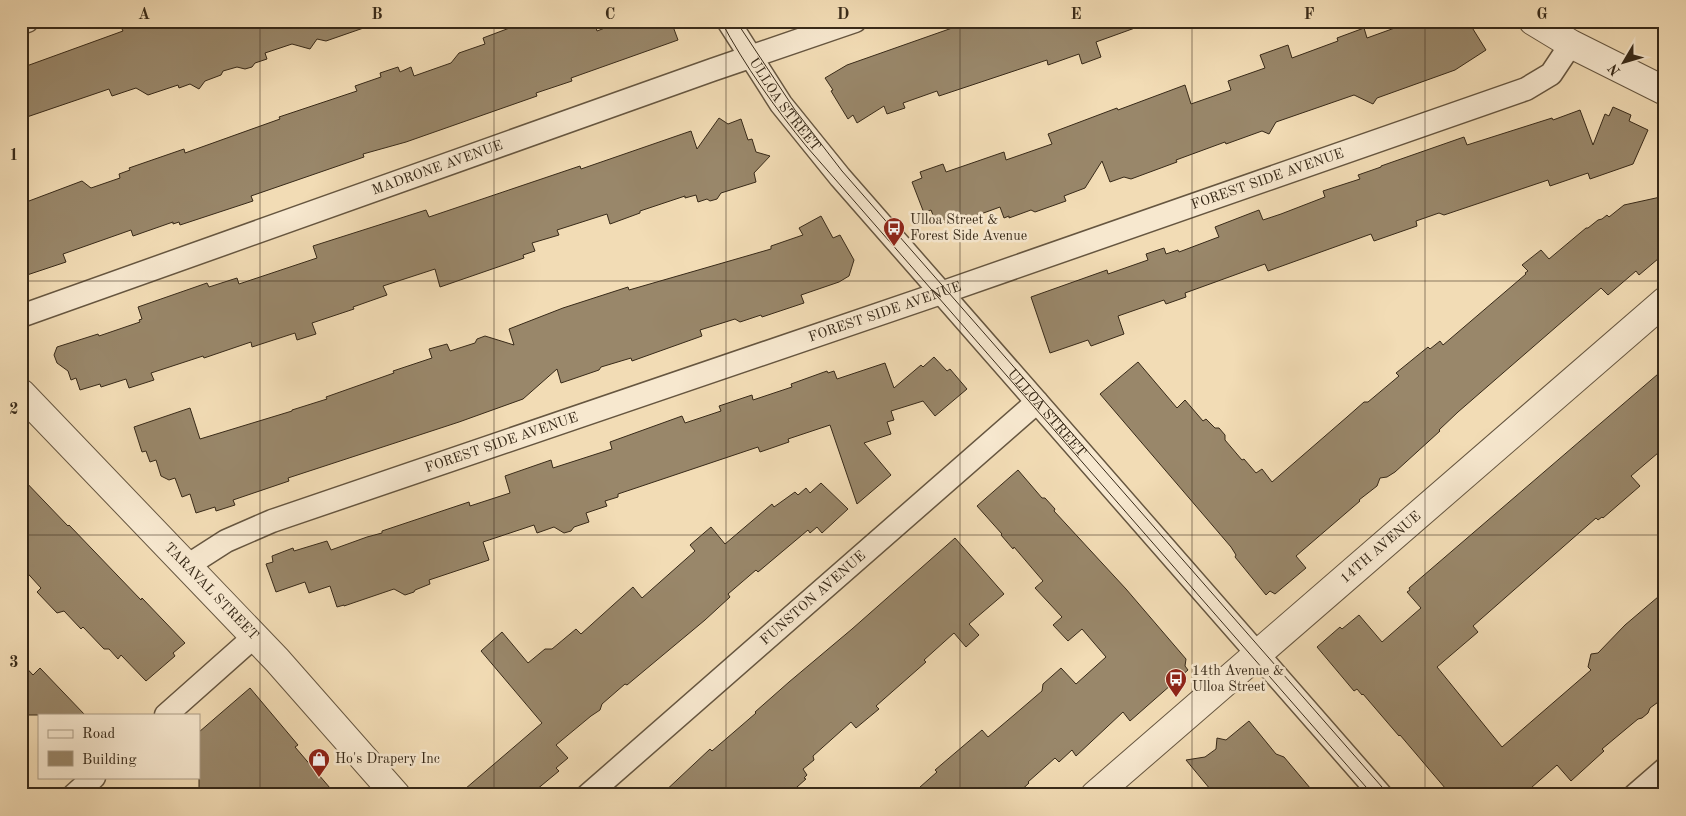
<svg xmlns="http://www.w3.org/2000/svg" width="1686" height="816" viewBox="0 0 1686 816" font-family="'Old Standard TT',serif">
<style>
.building{fill:#99876a;stroke:#382a19}
.lines{fill:none;stroke-linecap:round;stroke-linejoin:round}
.minor-casing{stroke:#665640;stroke-width:25}
.tertiary-casing{stroke:#665640;stroke-width:30}
.minor{stroke:#f7e8cf;stroke-width:22}
.tertiary{stroke:#f7e8cf;stroke-width:28}
.tram{stroke:#382a19;stroke-width:1}
.grid{fill:none;stroke:#382a19;stroke-width:1;stroke-opacity:0.55}
.labels{text-anchor:middle;dominant-baseline:central;stroke-width:5;stroke-linejoin:round;paint-order:stroke}
.street-label{font-size:14px;fill:#382a19;stroke:#f7e8cf}
.poi-label{font-size:14px;fill:#382a19;stroke:#f7e8cf;text-anchor:start}
.neatline{fill:none;stroke:#382a19;stroke-width:2}
.grid-label{font-size:16px;text-anchor:middle;font-weight:bold;fill:#382a19}
</style>
<rect width="100%" height="100%" fill="#f2dcb5"/>
<filter id="stains"><feTurbulence type="fractalNoise" baseFrequency=".004" numOctaves="4"/><feColorMatrix values="0 0 0 0 .2 0 0 0 0 .09 0 0 0 0 .02 0 0 0 .5 -.17"/></filter>
<radialGradient id="worn" r=".72"><stop offset=".6" stop-color="#630" stop-opacity="0"/><stop offset="1" stop-color="#630" stop-opacity=".3"/></radialGradient>
<path class="building" d="M138 21H374L375 24 326 41 317 39 310 49 292 44 265 53 267 59 255 63 252 67 245 69 237 67 223 71 221 75 205 81 199 89 190 84 179 88 178 85 148 95 136 88 112 96 109 89 21 119V68L123 31 121 27Z
M528 21H594L597 31 623 21H671L678 40 571 78 572 81 536 93 537 96 406 142 363 154 364 157 251 196 253 201 180 225 179 222 173 224V222L133 236 131 230 63 254 66 262 21 277V204L82 181 91 188 120 178 119 174 130 170 129 168 184 149 185 153 280 119 279 117 357 91 355 86 381 77 380 73 398 67 400 72 411 67 414 76 451 63 459 53 485 44 483 38Z
M972 21H1146V24L1096 42 1101 57 1082 64 1079 54 1048 65 1047 60 939 96 937 91 903 103 905 108 887 114 884 106 857 123 853 115 848 119 831 91 833 90 825 78 847 65Z
M1414 21H1468L1486 50 1455 70 1377 98 1373 104 1354 95 1276 122 1269 134 1262 131 1226 144 1225 142 1176 160 1177 162 1131 179 1124 177 1110 182 1102 161 1085 188 1064 196 1066 201 1035 212 1031 210 1009 218V216L1004 218 1000 207 967 219 966 215 937 225 931 210 924 213 912 182 922 178 920 172 943 164 946 172 1004 152 1006 160 1052 144 1048 134 1117 108 1118 110 1185 85 1191 104 1231 90 1228 81 1265 68 1260 55 1288 45 1292 58 1338 41 1337 38 1364 28 1367 38Z
M1613 107 1631 115 1629 121 1648 130 1633 164 1590 179 1588 173 1550 186 1548 180 1444 215 1439 213 1416 221 1417 226 1374 241 1371 234 1268 271 1265 264 1185 293 1186 297 1166 304 1164 300 1118 316 1124 334 1091 346 1088 340 1050 353 1031 297 1107 270 1108 274 1148 260 1146 254 1164 248 1166 254 1178 250 1179 252 1216 238 1219 237 1215 227 1259 210 1263 220 1281 214 1325 197 1323 191 1360 179 1358 175 1381 167V166L1464 137 1467 145 1552 118 1553 120 1580 110 1593 145 1605 114 1609 116Z
M719 118 728 124 741 119 748 140 752 139 756 152 770 156 754 173 756 182 721 193 717 199 710 201 707 199 698 202 696 195 685 198V196L640 211V213L610 224 607 214 557 230 559 235 532 243 535 251 523 255 524 258 440 287 435 269 383 286 387 295 353 307 354 309 312 323 316 334 297 340 295 333 252 347 251 342 204 358 203 356 151 373 154 380 129 388 126 379 101 387 100 384 80 390 76 378 71 380 68 371 57 363 54 355 57 347 98 334 99 336 140 322 139 320 142 319 138 307 207 283 209 287 237 278 239 284 317 258 313 246 426 210 429 217 580 166 581 169 691 131 697 149Z
M1665 196V253L1639 275 1636 271 1608 295 1601 288 1458 412 1439 430 1440 431 1395 472 1387 477 1380 478 1377 486 1359 500 1360 501 1296 556 1306 568 1275 594 1270 591 1266 595 1235 557 1236 555 1231 547 1100 394 1138 362 1177 408 1185 400 1203 421 1206 419 1215 428H1219L1225 435V440L1242 460 1244 459 1256 473 1262 469 1272 482 1347 417 1364 402H1368L1399 376 1396 373 1428 347 1430 349 1440 341 1443 345 1526 274 1525 273 1528 271 1522 265 1541 250 1549 259 1586 228H1588L1598 220 1602 219 1607 215 1609 217 1624 205Z
M821 216 833 238 840 235 854 260 849 276 839 282 801 295 804 303 762 317 761 315 740 322 735 319 700 330 702 336 632 361 631 358 601 367 599 370 561 383 557 369 523 399 459 422 288 478 289 481 233 500 235 505 216 511 215 507 196 513 190 494 182 497 175 478 169 480 161 476 156 460 150 462 146 451 142 452 134 427 190 408 200 439 292 411V410L327 399 326 397 394 373 393 371 432 358 429 349 447 344 450 351 475 343 477 339 485 336 514 345 509 329 563 308 628 287 629 290 771 249V246L803 235 799 228Z
M934 357 947 371 950 369 967 389 935 416 923 401 891 411 894 420 887 422 891 434 864 443 891 475 857 504 830 425 788 439 789 442 760 452 758 447 618 494V497L605 501 607 506 586 513 589 522 574 527 571 531 564 533 554 527 537 533 534 525 483 542 489 560 429 580 430 584 415 590 414 592 405 595 394 589 344 606V605L337 607 330 586 309 593 305 582 276 592 266 564 273 562 272 556 293 548 294 551 327 541 331 550 367 537 382 533V531L469 502 470 506 510 493 505 476 551 460 553 468 612 449 610 442 682 416 685 423 721 411 719 406 752 395 753 400 792 387 791 384 827 371 828 373 834 371 837 379 885 363 894 388 921 365 923 367Z
M1665 368V447L1631 476 1640 486 1603 518 1602 517 1598 520 1596 518 1473 626 1478 632 1437 667 1502 747 1591 670 1588 667 1591 654 1598 653 1625 625 1665 591V697L1650 708 1648 713 1642 718 1638 719 1602 749 1604 751 1571 781 1557 765 1523 795H1451L1400 735 1399 736 1363 694 1362 695 1357 689 1354 691 1317 647 1340 627 1342 629 1359 615 1382 642 1421 608 1407 592 1410 590 1409 588Z
M1018 470 1042 498H1045L1055 509 1054 511 1126 589 1186 659 1185 666 1188 670 1130 721 1123 712 1076 756 1072 750 1059 762 1055 758 1028 782 1029 783 1016 795H911L937 772 935 770 982 730 988 737 1014 715 1042 691 1043 684 1061 668 1076 684 1106 657 1082 629 1068 641 1053 625 1062 617 1035 588 1043 581 1014 547 1013 549 1001 535 1002 534 977 506Z
M21 477 68 526 69 525 141 600 142 598 185 643 173 653 175 656 146 681 121 655 118 659 109 649H104L83 627 81 629 64 611 57 613 37 592 41 588 21 566Z
M821 483 848 509 822 533 817 527 810 533 808 530 758 572 756 570 728 594 730 597 705 620 627 685 625 684 602 704 600 710 591 716 556 745 568 758 556 768 559 771 530 795H458L542 723 481 651 502 632 528 663 545 649H552L576 629 581 634 633 587 642 598 695 551 690 545 711 527 725 544 772 504 774 507 795 492 798 495 806 488 810 493Z
M955 538 1004 594 969 624 979 635 966 647 954 633 924 660 926 662 876 706 879 709 856 728 851 722 813 756 814 760 803 769 807 775 804 778 806 779 788 795H661L710 749 712 751 756 713 755 712 789 682 852 629Z
M21 662 33 675 40 668 85 715H21Z
M250 688 298 745 295 747 336 795H199V732Z
M1249 721 1276 754 1284 757 1316 795H1215L1186 760 1205 757 1216 749 1217 738 1226 740Z"/>
<g class="lines">
<g class="minor-casing">
<g id="minor">
<path id="s1" d="M728 21 781 104 840 177 1381 795"/>
<path d="M21 23 27 21"/>
<path id="s2" d="M21 316 712 70 855 21"/>
<path id="s3" d="M187 566 226 541 272 521 941 293 1526 89 1551 74 1571 44"/>
<path d="M166 715 255 636"/>
<path d="M74 795 94 777"/>
<path id="s4" d="M588 795 1037 402"/>
<path d="M1635 795 1665 769"/>
</g>
</g>
<g class="tertiary-casing">
<g id="tertiary">
<path d="M1533 21 1571 44 1665 91"/>
<path id="s5" d="M21 393 277 660 396 795"/>
<path id="s6" d="M1095 795 1665 301"/>
</g>
</g>
<use href="#minor" class="minor"/>
<use href="#tertiary" class="tertiary"/>
<path class="tram" d="M721 21C745 66 775 108 807 147L1373 795
M736 21 795 110 842 171 1389 795"/>
</g>
<path class="grid" d="M260 21V795M494 21V795M726 21V795M960 21V795M1192 21V795M1425 21V795M21 281H1665M21 535H1665"/>
<defs>
<g id="bus-pin" transform="scale(1.125)"><path d="M0 17L-7.5 6A9.5 9.5 0 1 1 7.5 6Z" fill="#8f2418" stroke="#f7e8cf"/><path d="M-5-6H5V4H4V6H2V4H-2V6H-4V4H-5ZM-3.5-4V0h7V-4ZM-3.5 1.2v1.5H-2V1.2ZM2 1.2v1.5H3.5V1.2Z" fill="#fff"/></g>
<g id="shop-pin" transform="scale(1.125)"><path d="M0 17L-7.5 6A9.5 9.5 0 1 1 7.5 6Z" fill="#8f2418" stroke="#f7e8cf"/><path d="M-5-2.5h2.3a2.7 3.5 0 0 1 5.4 0H5L5.5 6h-11ZM-1.5-2.5h3a1.5 2.3 0 0 0-3 0Z" fill="#fff"/></g>
</defs>
<g fill-rule="evenodd">
<use href="#bus-pin" x="894" y="228"/>
<use href="#bus-pin" x="1176" y="679"/>
<use href="#shop-pin" x="319" y="759"/>
</g>
<g class="labels">
<g class="street-label">
<text stroke="none"><textPath href="#s1" startOffset="101">ULLOA STREET</textPath></text>
<text stroke="none"><textPath href="#s2" startOffset="442">MADRONE AVENUE</textPath></text>
<text stroke="none"><textPath href="#s3" startOffset="1149">FOREST SIDE AVENUE</textPath></text>
<text stroke="none"><textPath href="#s3" startOffset="744">FOREST SIDE AVENUE</textPath></text>
<text stroke="none"><textPath href="#s1" startOffset="506">ULLOA STREET</textPath></text>
<text stroke="none"><textPath href="#s3" startOffset="339">FOREST SIDE AVENUE</textPath></text>
<text stroke="none"><textPath href="#s6" startOffset="378">14TH AVENUE</textPath></text>
<text stroke="none"><textPath href="#s5" startOffset="275">TARAVAL STREET</textPath></text>
<text stroke="none"><textPath href="#s4" startOffset="299">FUNSTON AVENUE</textPath></text>
</g>
<g class="poi-label">
<text x="910" y="220">Ulloa Street &amp;<tspan x="910" dy="16">Forest Side Avenue</tspan></text>
<text x="1192" y="671">14th Avenue &amp;<tspan x="1192" dy="16">Ulloa Street</tspan></text>
<text x="335" y="759">Ho's Drapery Inc</text>
</g>
</g>
<rect width="1686" height="816" fill="none" stroke="#f2dcb5" stroke-width="55"/>
<rect x="38" y="714" width="162" height="65" fill="#f7e8cf" stroke="#ab9c86"/>
<rect x="48" y="730" width="25" height="8" fill="#f7e8cf" stroke="#ab9c86"/>
<text x="82" y="738" font-size="15" fill="#382a19">Road</text>
<rect x="48" y="751" width="25" height="15" fill="#99876a" stroke="#ab9c86"/>
<text x="82" y="764" font-size="15" fill="#382a19">Building</text>
<g transform="translate(1624 62) rotate(232)" stroke="#f7e8cf" stroke-width="4" paint-order="stroke">
<path d="M0-4L9 19L0 12L-9 19Z" fill="#382a19"/>
<text y="-8" font-size="14" font-weight="bold" text-anchor="middle" fill="#382a19">N</text>
</g>
<rect x="28" y="28" width="1630" height="760" class="neatline"/>
<g class="grid-label">
<text x="144" y="19">A</text>
<text x="377" y="19">B</text>
<text x="610" y="19">C</text>
<text x="843" y="19">D</text>
<text x="1076" y="19">E</text>
<text x="1309" y="19">F</text>
<text x="1542" y="19">G</text>
<text x="14" y="160">1</text>
<text x="14" y="414">2</text>
<text x="14" y="667">3</text>
</g>
<rect width="100%" height="100%" filter="url(#stains)"/>
<rect width="100%" height="100%" fill="url(#worn)"/>
</svg>
